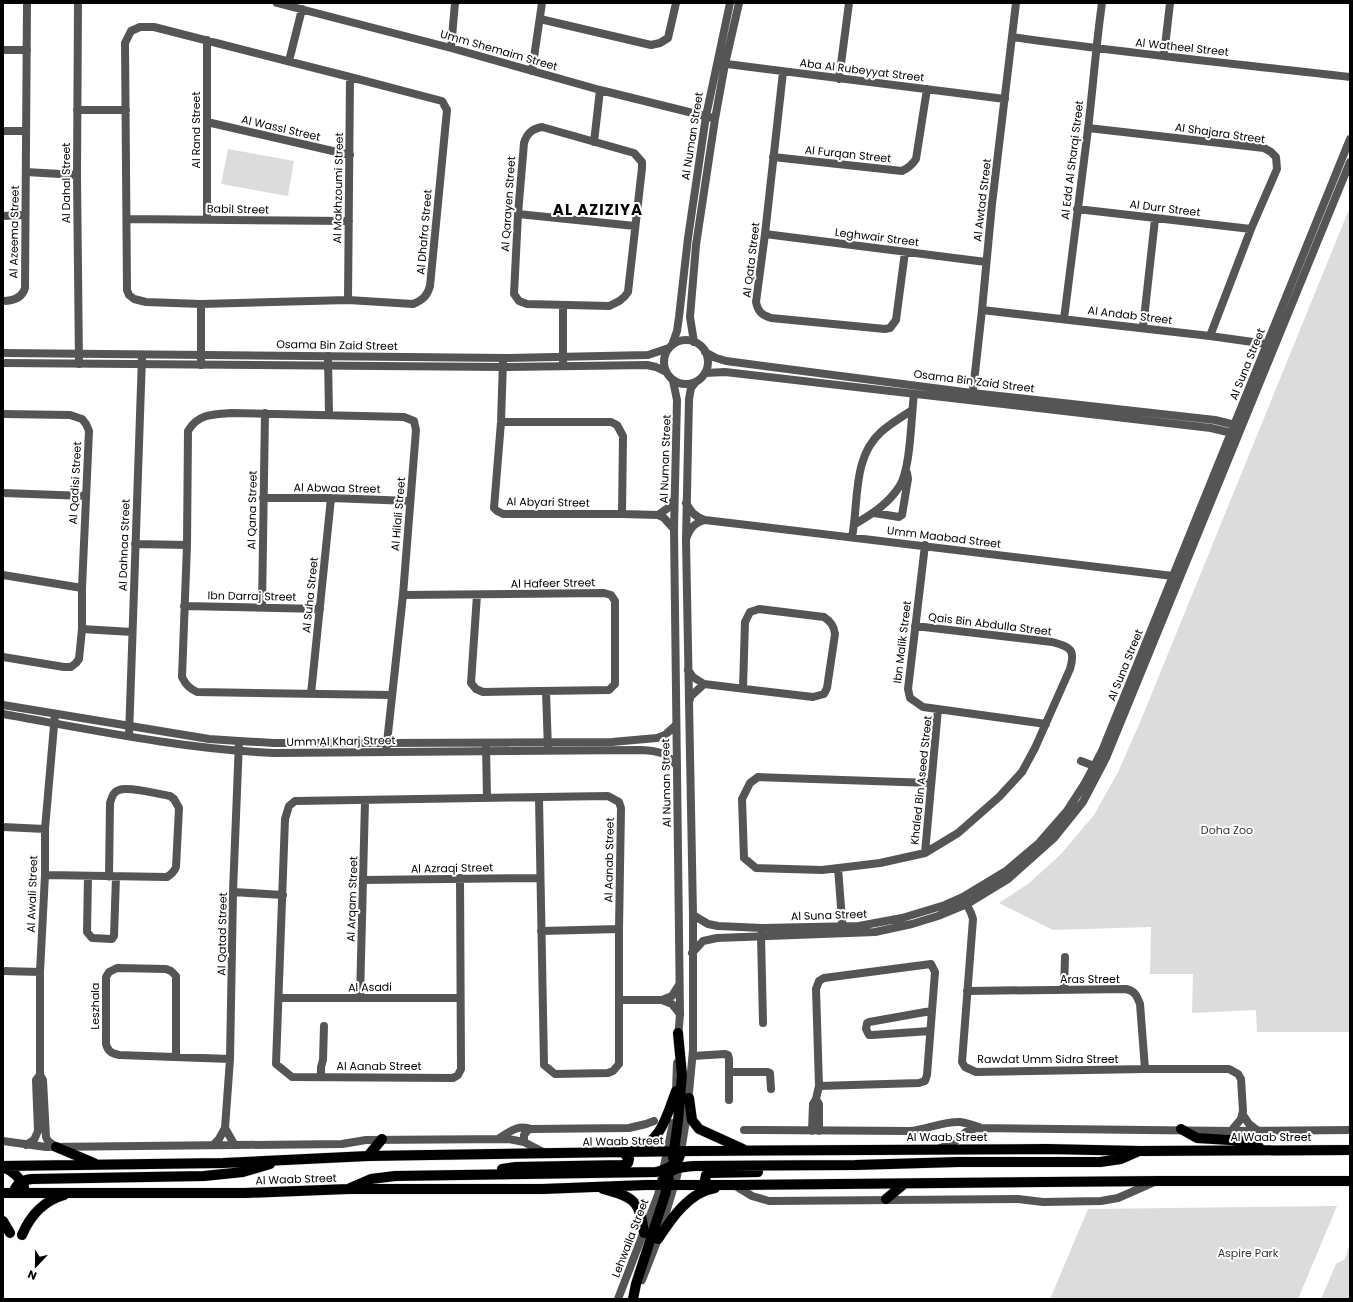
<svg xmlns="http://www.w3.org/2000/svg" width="1353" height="1302" viewBox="0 0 1353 1302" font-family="Poppins,sans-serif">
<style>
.green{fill:#dcdcdc}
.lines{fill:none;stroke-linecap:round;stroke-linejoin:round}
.primary-casing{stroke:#dbdbdb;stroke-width:11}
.minor{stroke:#555;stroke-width:8}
.tertiary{stroke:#555;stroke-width:8}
.primary{stroke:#000;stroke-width:10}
.labels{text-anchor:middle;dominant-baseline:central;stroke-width:4;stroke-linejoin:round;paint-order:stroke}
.street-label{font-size:11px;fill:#000;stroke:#fff}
.park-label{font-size:11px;fill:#333;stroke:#fff}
.district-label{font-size:15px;font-weight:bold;letter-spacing:1px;fill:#000;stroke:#fff}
</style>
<rect width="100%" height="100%" fill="#fff"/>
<path class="green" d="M228 149 294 161 288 196 221 184Z
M1350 207V1032H1257L1256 1010 1192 1013 1193 974H1150L1151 927 1053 930 999 903 1028 884 1061 854 1094 815 1118 772 1141 720Z
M1337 1206 1298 1299H1050L1088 1209Z
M1350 1244V1299H1321L1336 1264 1345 1259Z"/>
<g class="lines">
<g class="primary-casing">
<path id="primary" d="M689 1098 692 1120 699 1129 743 1149
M1181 1129 1197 1138 1246 1141 1259 1147
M56 1147 94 1163
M634 1150C661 1143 667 1115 676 1091
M368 1156 382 1139
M673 1158 678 1121 682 1075 678 1033
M3 1166 223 1163 368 1156 693 1151 1047 1149 1140 1151 1350 1150
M3 1167C13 1171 20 1177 24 1187
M502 1169 516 1167 623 1165 628 1163 629 1159 624 1153
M661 1184C669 1168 678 1167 695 1166L855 1165 958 1162H1100L1121 1159 1137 1152
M708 1185 705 1180 706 1175 708 1173 758 1172
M350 1188 371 1179 395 1176 656 1172C669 1169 677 1164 682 1151
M603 1189C634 1197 640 1201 644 1233
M3 1193H245L348 1189H542L646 1185H734L1160 1181H1350
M13 1193C17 1183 22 1180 32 1179L204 1176 243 1172 270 1164
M886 1199 904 1184
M3 1221 10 1233
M22 1235C30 1216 43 1201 64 1195
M658 1239C671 1219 689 1192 715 1188
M633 1299 636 1284 665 1195 669 1179"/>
</g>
<path class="minor" d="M78 3 77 175 79 364
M277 3 451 48 600 90 713 118
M540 19 651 45 660 43 668 38 676 3
M140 27H154L350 77 442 101 447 110 430 286C427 296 423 300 413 304L348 300 201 304 146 302 134 299 129 295 127 290 125 43 131 31Z
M1013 37C1125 53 1238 64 1350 77
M451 48 455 3
M3 50H27
M1164 55 1170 3
M289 61 302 9
M719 63 1005 99
M532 71 542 3
M783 72 765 234 756 302C758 312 762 315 771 318L885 329 890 328 896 320 905 252
M839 79 849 3
M77 110H126
M207 122 350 155
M542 127 634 153 642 162V168L628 292C623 300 618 302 609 306L527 304 519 301 514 294 518 214 524 143C527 133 532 129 542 127Z
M1088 128 1264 148 1271 152 1276 157 1277 169 1251 229 1210 336
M3 131H26
M594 142 600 90
M773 157 902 171C909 168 912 165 916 159L927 89
M26 172 77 175
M1077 209 1251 229
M518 214 635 226
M3 216 25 215
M127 219 349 221
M207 220V40
M765 234 986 262
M348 300 350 77
M3 301C13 301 22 298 25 288L27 3
M982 310 1210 336 1267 344 1272 347
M1064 319C1072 256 1080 193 1088 129 1093 87 1096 45 1102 3
M1143 328 1155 219
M328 356 329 415
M503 361 501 422 494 508 497 511 503 514H622L658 515 664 518 674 529
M563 364V305
M201 365V304
M972 400 982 310 992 204 1016 3
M3 414 70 415 82 419 86 424 89 431 82 588V629L79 659 76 663 71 667H64L3 657
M501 422H611L617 425 623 436 622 514
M3 493 86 496
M263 498H331L410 501
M686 503C691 512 695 517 705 520L1173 576 1179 578
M874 513 899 517 902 515 908 479 907 473
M658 515 668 508 674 500
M855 524C872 514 888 504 899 487 911 470 911 416 914 394
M852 537C859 502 852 458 881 432 891 423 902 417 912 410
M686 539C690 528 694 523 705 520
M135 544 187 545
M925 545 908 689 910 698 923 707 1046 724
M3 575 82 588
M403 595 604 593 611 595 615 601V684L609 690 483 692 476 689 471 683 477 595
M184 606 320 609
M262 607 265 413
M915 626 1052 642C1070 647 1076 649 1070 669L1035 748 1022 772 999 797 958 833 925 853 880 863 822 870 756 868 744 858 742 799 750 783 758 777 931 783
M82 629 132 632
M688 670 693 677 704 684 813 697 824 694 827 688 835 634C834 626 831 622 824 617L759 609 750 612 745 622 743 688
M546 691 548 750
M311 694 331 498
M689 702 691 696 704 684
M55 714 45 829V875L40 972V1075L43 1080 46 1137 48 1141 56 1147
M129 736 142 357
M486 745 487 798
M386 752 403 595 416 430 414 421 404 417 231 413C213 414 198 414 188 431L187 545 182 677C186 685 189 688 197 692L391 695
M1081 761 1094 766
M3 827 45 829
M925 853 938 709
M838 868 843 933
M45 875 167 877C172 874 174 872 176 867L179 808 174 799 170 796C159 794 128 786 119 790 113 792 112 797 110 803L109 877
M88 876 87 932 92 938 112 939 114 936 116 877
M460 878 461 1069 458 1075 453 1078 292 1077 276 1064 285 819 289 806 295 801 608 796 619 802 621 808 619 929V1064L613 1071 608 1073 555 1074 544 1065 539 798
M363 880 540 878
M233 892 283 895
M964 899 971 913 973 919 962 1062 965 1067 976 1072 1145 1069H1229L1238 1074 1241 1079 1243 1111 1241 1119 1231 1131
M541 931 619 929
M761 935 763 1023
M3 971 40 972
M1064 990 1065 957
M967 991 1126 989C1135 991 1137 996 1140 1004L1145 1069
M279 998H460
M360 998 365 801
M619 1000H662L672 1004 680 1014
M662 1000 672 996 679 985
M930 1031 872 1035H869L866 1029 867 1023 869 1022 931 1011
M693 1056 725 1054 728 1055 729 1059V1100
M176 1057V976L171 971 166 969 117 968 109 972 106 977V1044C108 1052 112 1053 119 1055L230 1059
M729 1072H768L770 1073 771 1089
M321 1077V1067L323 1060 324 1026
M816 1099 819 1104V1131
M1243 1115 1249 1124 1258 1131
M225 1128 234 1144
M744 1130 909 1131C926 1130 943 1121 960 1122 966 1123 973 1125 979 1127
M812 1131 813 1104 816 1099 819 1086 816 989 819 981 824 978 931 964 935 972 927 1075 925 1081 919 1083 819 1086
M498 1139C509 1132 518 1124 531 1129
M3 1141 46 1147 342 1144 366 1140 508 1139 524 1142 545 1153
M524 1142V1135L528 1130 531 1129 629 1128 646 1124 654 1121
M26 1145 34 1140 38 1131 36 1080 40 1075
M213 1145 219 1139 225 1128 230 1059 233 892 239 741
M940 1148 952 1144 966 1132 976 1128 1231 1131 1350 1130
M734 1185 752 1196 769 1201 1018 1199 1043 1202 1101 1201 1118 1198 1152 1183"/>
<path class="tertiary" d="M664 362a22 22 0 1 1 44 0a22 22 0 1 1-44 0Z
M694 342 690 317 696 245 715 119 725 64 739 3
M672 345 677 331 679 317 688 238 706 116 730 3
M705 352 716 358 726 361 972 393 1215 420 1239 426
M3 353 507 358 648 355 669 348
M3 363 503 367 647 365 656 367 666 372
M705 373 725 372 1211 428 1236 434
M673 381 677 400 674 529 680 1014 678 1039
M3 705 209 739 239 741 274 743H386L612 742 657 738 665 735 676 725
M3 714C93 730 183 749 274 753L641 750C658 751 666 752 677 766
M693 915 708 924 718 926 762 928 859 926 902 918 945 905 963 897 1006 871 1039 843 1067 811 1085 783 1102 751 1350 139
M692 953 703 941 717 938 875 932 912 924 938 916 967 904 1008 879 1054 838 1083 802 1106 758 1350 162
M676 1091 677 1063
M642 1280 658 1239 677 1176 687 1114 693 1050V915L686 540 689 399 691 388 695 383
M618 1299 658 1195 673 1123"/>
<use href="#primary" class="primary"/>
</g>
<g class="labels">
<g class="street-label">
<text transform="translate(1182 47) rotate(6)">Al Watheel Street</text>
<text transform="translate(499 50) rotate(16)">Umm Shemaim Street</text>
<text transform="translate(862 70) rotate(7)">Aba Al Rubeyyat Street</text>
<text transform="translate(281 128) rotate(13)">Al Wassl Street</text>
<text transform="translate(196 130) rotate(-90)">Al Rand Street</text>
<text transform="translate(1220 133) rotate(8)">Al Shajara Street</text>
<text transform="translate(692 136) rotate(-81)">Al Numan Street</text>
<text transform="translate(848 154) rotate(6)">Al Furqan Street</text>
<text transform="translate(1072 160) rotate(-83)">Al Edd Al Sharqi Street</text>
<text transform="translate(66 183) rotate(-90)">Al Dahal Street</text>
<text transform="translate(338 188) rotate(-89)">Al Makhzoumi Street</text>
<text transform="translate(982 200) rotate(-83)">Al Awtad Street</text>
<text transform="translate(508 204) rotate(-86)">Al Qarayen Street</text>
<text transform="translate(1165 208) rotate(7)">Al Durr Street</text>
<text transform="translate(238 209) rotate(1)">Babil Street</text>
<text transform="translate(14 232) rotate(-89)">Al Azeema Street</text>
<text transform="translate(424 232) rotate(-85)">Al Dhafra Street</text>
<text transform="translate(877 237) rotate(7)">Leghwair Street</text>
<text transform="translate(751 260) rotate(-83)">Al Qata Street</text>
<text transform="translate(1130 315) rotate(7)">Al Andab Street</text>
<text transform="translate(337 345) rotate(1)">Osama Bin Zaid Street</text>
<text transform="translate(1247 364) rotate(-68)">Al Suna Street</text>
<text transform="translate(974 381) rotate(7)">Osama Bin Zaid Street</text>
<text transform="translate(665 459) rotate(-88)">Al Numan Street</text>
<text transform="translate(75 483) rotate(-87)">Al Qadisi Street</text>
<text transform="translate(337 488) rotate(1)">Al Abwaa Street</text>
<text transform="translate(548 502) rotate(1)">Al Abyari Street</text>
<text transform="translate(252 510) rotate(-89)">Al Qana Street</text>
<text transform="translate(398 514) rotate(-85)">Al Hilali Street</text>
<text transform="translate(944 537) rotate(7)">Umm Maabad Street</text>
<text transform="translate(124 545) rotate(-88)">Al Dahnaa Street</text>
<text transform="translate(553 583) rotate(-1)">Al Hafeer Street</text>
<text transform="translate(310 595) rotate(-84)">Al Suha Street</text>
<text transform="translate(252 596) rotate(1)">Ibn Darraj Street</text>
<text transform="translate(990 624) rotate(7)">Qais Bin Abdulla Street</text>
<text transform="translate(902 642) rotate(-83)">Ibn Malik Street</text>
<text transform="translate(1125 665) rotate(-68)">Al Suna Street</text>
<text transform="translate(341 741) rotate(-1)">Umm Al Kharj Street</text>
<text transform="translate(921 780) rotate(-84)">Khaled Bin Aseed Street</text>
<text transform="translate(666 783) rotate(-91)">Al Numan Street</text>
<text transform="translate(609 860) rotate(-89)">Al Aanab Street</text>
<text transform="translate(452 868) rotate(-1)">Al Azraqi Street</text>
<text transform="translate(32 894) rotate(-88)">Al Awali Street</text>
<text transform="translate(352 899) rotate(-88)">Al Arqam Street</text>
<text transform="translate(829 915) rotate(-2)">Al Suna Street</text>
<text transform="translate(222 934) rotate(-89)">Al Qatad Street</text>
<text x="1090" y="979">Aras Street</text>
<text transform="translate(370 987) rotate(-1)">Al Asadi</text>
<text transform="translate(95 1006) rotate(-90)">Leszhala</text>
<text x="1048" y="1059">Rawdat Umm Sidra Street</text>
<text x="379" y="1066">Al Aanab Street</text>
<text x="947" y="1137">Al Waab Street</text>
<text x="1271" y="1137">Al Waab Street</text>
<text transform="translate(623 1141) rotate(-1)">Al Waab Street</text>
<text transform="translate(296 1179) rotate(-2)">Al Waab Street</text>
<text transform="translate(630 1238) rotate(-69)">Lehwaila Street</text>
</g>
<g class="park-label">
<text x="1227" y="830">Doha Zoo</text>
<text x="1248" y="1253">Aspire Park</text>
</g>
<g class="district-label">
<text x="598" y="209">AL AZIZIYA</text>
</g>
</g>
<rect width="1353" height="1302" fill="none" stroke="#000000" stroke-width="8"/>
<g transform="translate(36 1266) rotate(202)" stroke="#ffffff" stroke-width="3" paint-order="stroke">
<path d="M0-3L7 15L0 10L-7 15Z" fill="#000000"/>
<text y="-6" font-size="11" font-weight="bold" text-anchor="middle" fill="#000000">N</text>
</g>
</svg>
